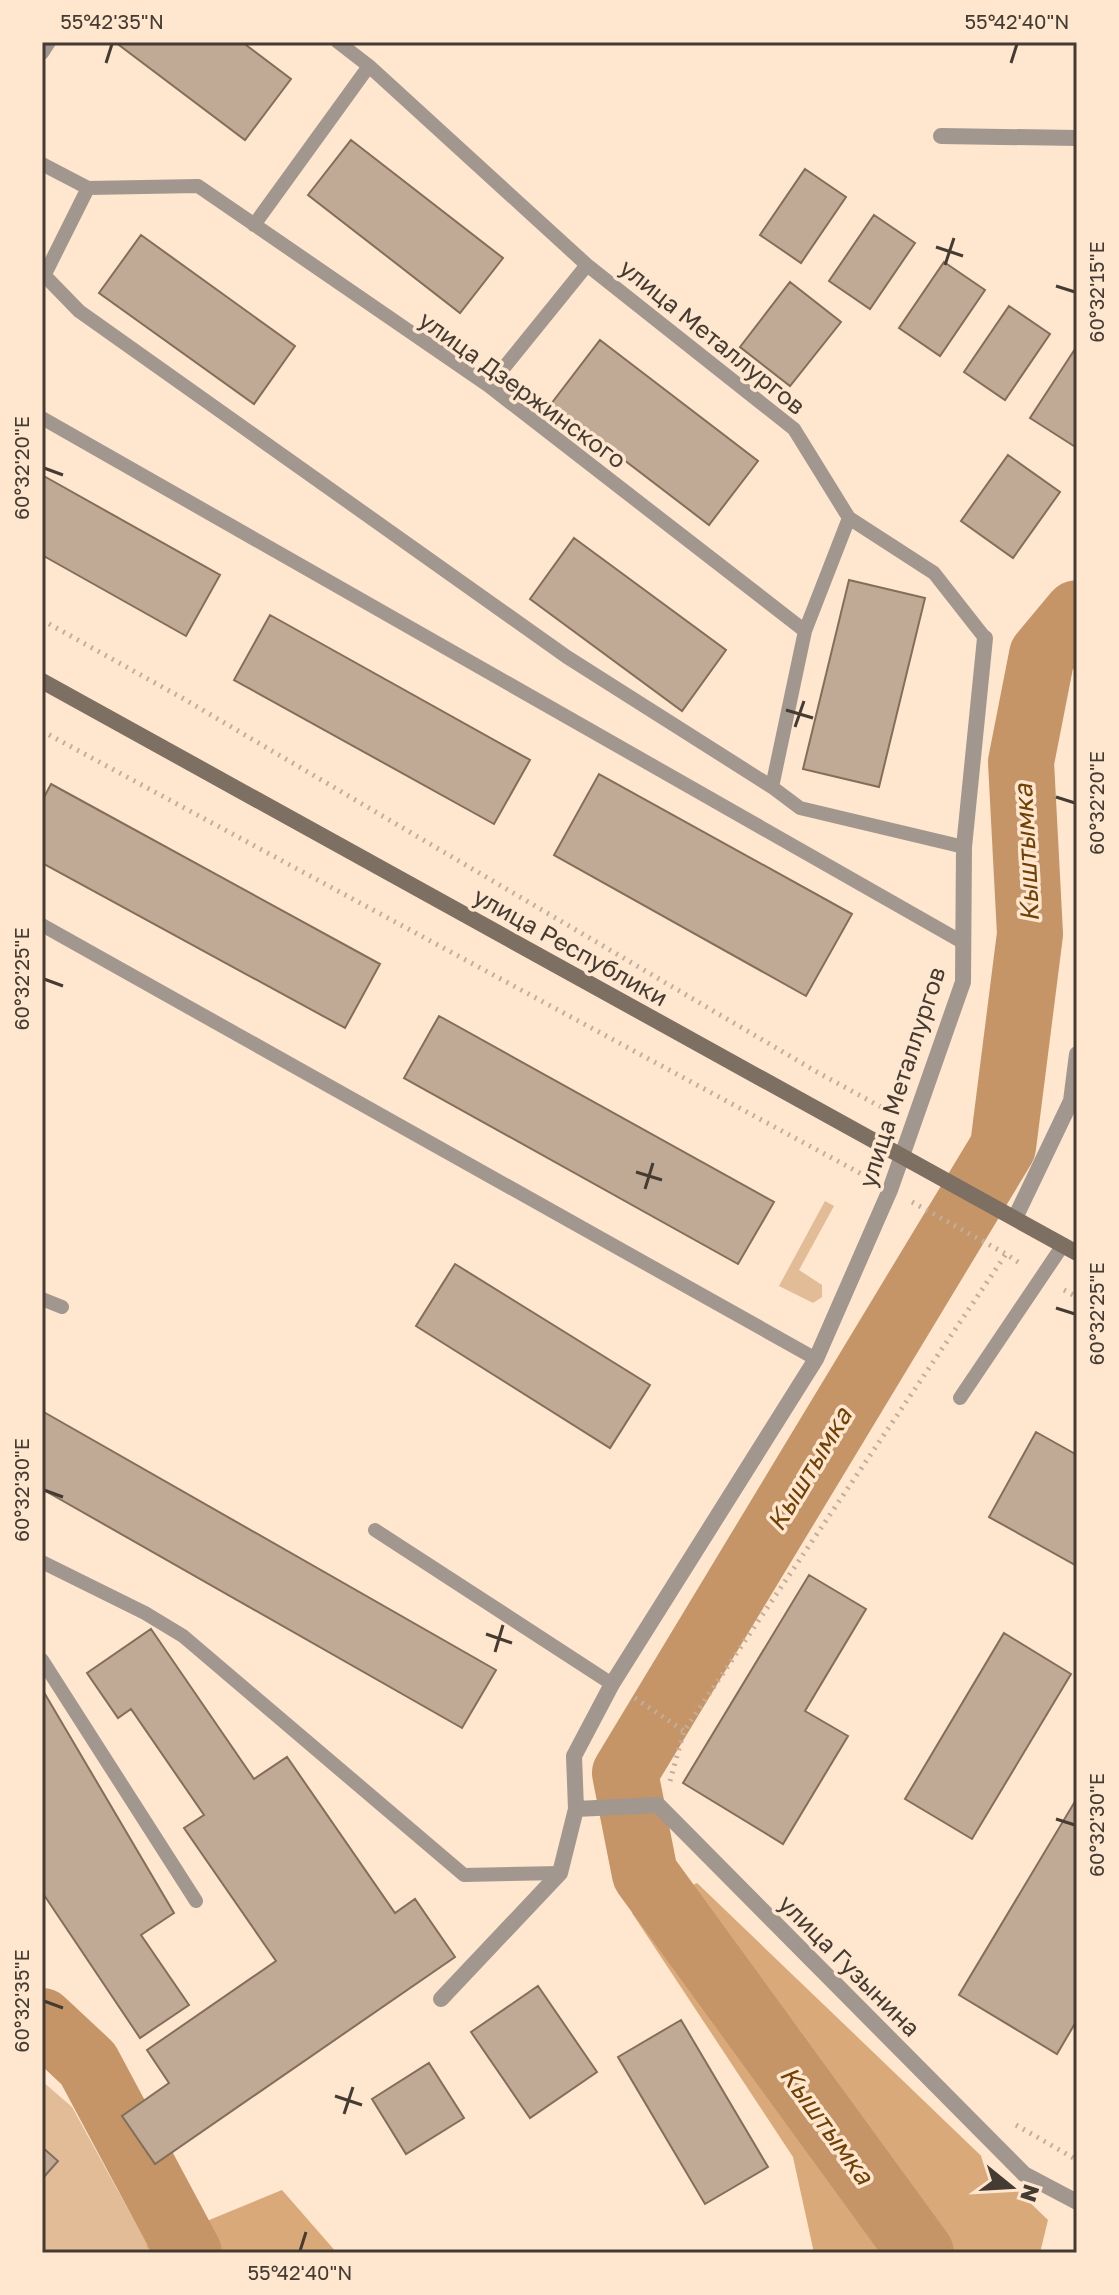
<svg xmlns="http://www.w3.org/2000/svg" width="1119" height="2295" viewBox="0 0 1119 2295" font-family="'Golos Text',sans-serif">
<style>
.green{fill:#e2bb97}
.forest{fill:#daa979}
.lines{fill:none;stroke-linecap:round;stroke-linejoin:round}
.river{stroke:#c69567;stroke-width:66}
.building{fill:#c0aa95;stroke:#836e5b;stroke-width:2}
.path{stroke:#c1ae9c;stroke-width:5;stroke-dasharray:2 6;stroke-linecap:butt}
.service{stroke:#a1978e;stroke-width:14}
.minor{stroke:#a1978e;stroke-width:16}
.secondary{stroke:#7d6f62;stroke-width:16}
.ticks{fill:none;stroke:#443b32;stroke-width:3}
.labels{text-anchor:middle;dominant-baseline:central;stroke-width:7;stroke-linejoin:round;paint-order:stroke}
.street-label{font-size:24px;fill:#443b32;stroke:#fee6cf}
.water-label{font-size:26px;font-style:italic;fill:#704105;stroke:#fee6cf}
.neatline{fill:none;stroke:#443b32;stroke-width:3}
.ticks-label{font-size:20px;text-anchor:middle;fill:#443b32}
</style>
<rect width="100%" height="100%" fill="#fee6cf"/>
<path class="green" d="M825 1201 834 1206 799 1270 822 1285V1297L813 1303 779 1286Z
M42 2081 72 2107 152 2253H42Z"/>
<path class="forest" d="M697 1883 1048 2220 1040 2253H814L793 2157 632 1913Z
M282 2190 337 2253H152L146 2246Z"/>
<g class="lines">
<path class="river" d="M42 2021 88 2064 189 2253
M921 2253 645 1874 625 1773 1003 1147 1030 934 1021 762 1042 655 1077 613"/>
</g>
<path class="building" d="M115 42H242L291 79 245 140Z
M351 140 503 258 460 313 308 195Z
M805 169 846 197 801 263 760 235Z
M874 215 915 243 870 309 829 281Z
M141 235 295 346 254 404 99 293Z
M944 262 985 290 940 356 899 328Z
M790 282 841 322 790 386 740 347Z
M1009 306 1050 334 1005 400 964 372Z
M600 340 758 461 709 525 551 404Z
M1075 349 1077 351V448L1030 418Z
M1008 455 1060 492 1013 558 961 521Z
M42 475 220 575 186 636 42 555Z
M574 538 726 650 682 711 530 599Z
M849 580 925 598 879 787 803 769Z
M270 615 530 760 494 824 234 680Z
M599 774 852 914 806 996 554 855Z
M51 784 380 964 345 1028 42 863V801Z
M439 1016 774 1202 738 1264 404 1078Z
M455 1264 650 1385 610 1448 416 1326Z
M42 1411 496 1670 462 1728 42 1489Z
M1036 1432 1077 1455V1566L989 1517Z
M809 1575 866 1609 805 1711 848 1736 783 1844 683 1783Z
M151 1629 254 1779 287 1757 395 1913 415 1899 455 1957 155 2164 122 2116 169 2083 147 2050 276 1961 184 1828 204 1815 131 1709 118 1718 87 1673Z
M1004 1633 1071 1674 972 1839 905 1799Z
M42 1689 174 1913 141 1935 189 2005 140 2038 42 1892Z
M1077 1798V2020L1057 2054 959 1995Z
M538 1986 597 2072 530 2118 471 2032Z
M681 2020 768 2167 705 2204 618 2057Z
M429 2063 464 2118 406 2154 372 2099Z
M42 2147 58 2161 42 2179Z"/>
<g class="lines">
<path class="path" d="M42 620 184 699 817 1072 892 1113
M42 731 869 1178
M912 1202 1006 1254
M1064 1290 1077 1297
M635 1698 684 1731
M670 1781 684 1731 1006 1254 1021 1264
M1016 2125 1077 2160"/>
<path class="service" d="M338 42 369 66 587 265 794 429 849 518 934 573 985 638
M42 53 49 42
M42 164 88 188 198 186 489 386 805 631 849 518
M254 225 369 66
M45 276 79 311 567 657 772 787 800 808 964 847
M42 280 88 188
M489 386 587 265
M42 418 964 943
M772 787 805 631
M42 925 816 1359
M42 1299 62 1307
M960 1398 1063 1245
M375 1530 612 1684
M42 1562 145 1613 183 1636 464 1875 560 1873
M42 1660 196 1901"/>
<path class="minor" d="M941 136 1077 138
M1015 1218 1071 1101 1077 1054
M576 1809 658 1805 1024 2174 1077 2202
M441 1999 560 1873 576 1809 574 1756 612 1684 816 1359 890 1190 963 982 964 847 985 638"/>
<path class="secondary" d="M42 681 1077 1253"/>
</g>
<path class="ticks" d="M106 63 112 44M1011 63 1017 44M936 247 963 256M945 265 954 238M1056 286 1075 292M44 468 63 475M786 710 813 718M795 727 804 701M1056 797 1075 803M44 979 63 986M636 1172 662 1180M645 1189 653 1163M1056 1308 1075 1314M44 1490 63 1497M486 1634 512 1643M495 1652 503 1625M1056 1819 1075 1825M44 2001 63 2008M335 2096 362 2105M344 2114 353 2087M300 2251 306 2232"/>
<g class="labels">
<g class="street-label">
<text transform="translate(713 336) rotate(39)">улица Металлургов</text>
<text transform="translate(523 389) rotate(36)">улица Дзержинского</text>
<text transform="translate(571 946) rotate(29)">улица Республики</text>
<text transform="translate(901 1077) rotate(-72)">улица Металлургов</text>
<text transform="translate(850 1965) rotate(45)">улица Гузынина</text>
</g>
<g class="water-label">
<text transform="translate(1026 853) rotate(-93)">Кыштымка</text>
<text transform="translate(809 1469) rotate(-59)">Кыштымка</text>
<text transform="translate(827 2125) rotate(54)">Кыштымка</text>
</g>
</g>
<rect width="1119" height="2295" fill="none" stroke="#fee6cf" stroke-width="88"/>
<g transform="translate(1011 2187) rotate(108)" stroke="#fee6cf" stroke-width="6" paint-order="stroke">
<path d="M0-6L14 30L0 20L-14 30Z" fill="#443b32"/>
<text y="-12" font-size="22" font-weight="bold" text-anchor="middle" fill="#443b32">N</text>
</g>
<rect x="44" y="44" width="1031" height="2207" class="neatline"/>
<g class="ticks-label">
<text x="112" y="29">55°42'35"N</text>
<text x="1017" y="29">55°42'40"N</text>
<text transform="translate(1097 292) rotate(-90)" y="7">60°32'15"E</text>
<text transform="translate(22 468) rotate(-90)" y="7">60°32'20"E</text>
<text transform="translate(1097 803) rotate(-90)" y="7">60°32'20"E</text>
<text transform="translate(22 979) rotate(-90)" y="7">60°32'25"E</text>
<text transform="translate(1097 1314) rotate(-90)" y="7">60°32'25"E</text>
<text transform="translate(22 1490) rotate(-90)" y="7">60°32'30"E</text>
<text transform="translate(1097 1825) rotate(-90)" y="7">60°32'30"E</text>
<text transform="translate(22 2001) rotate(-90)" y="7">60°32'35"E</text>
<text x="300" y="2280">55°42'40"N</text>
</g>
</svg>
